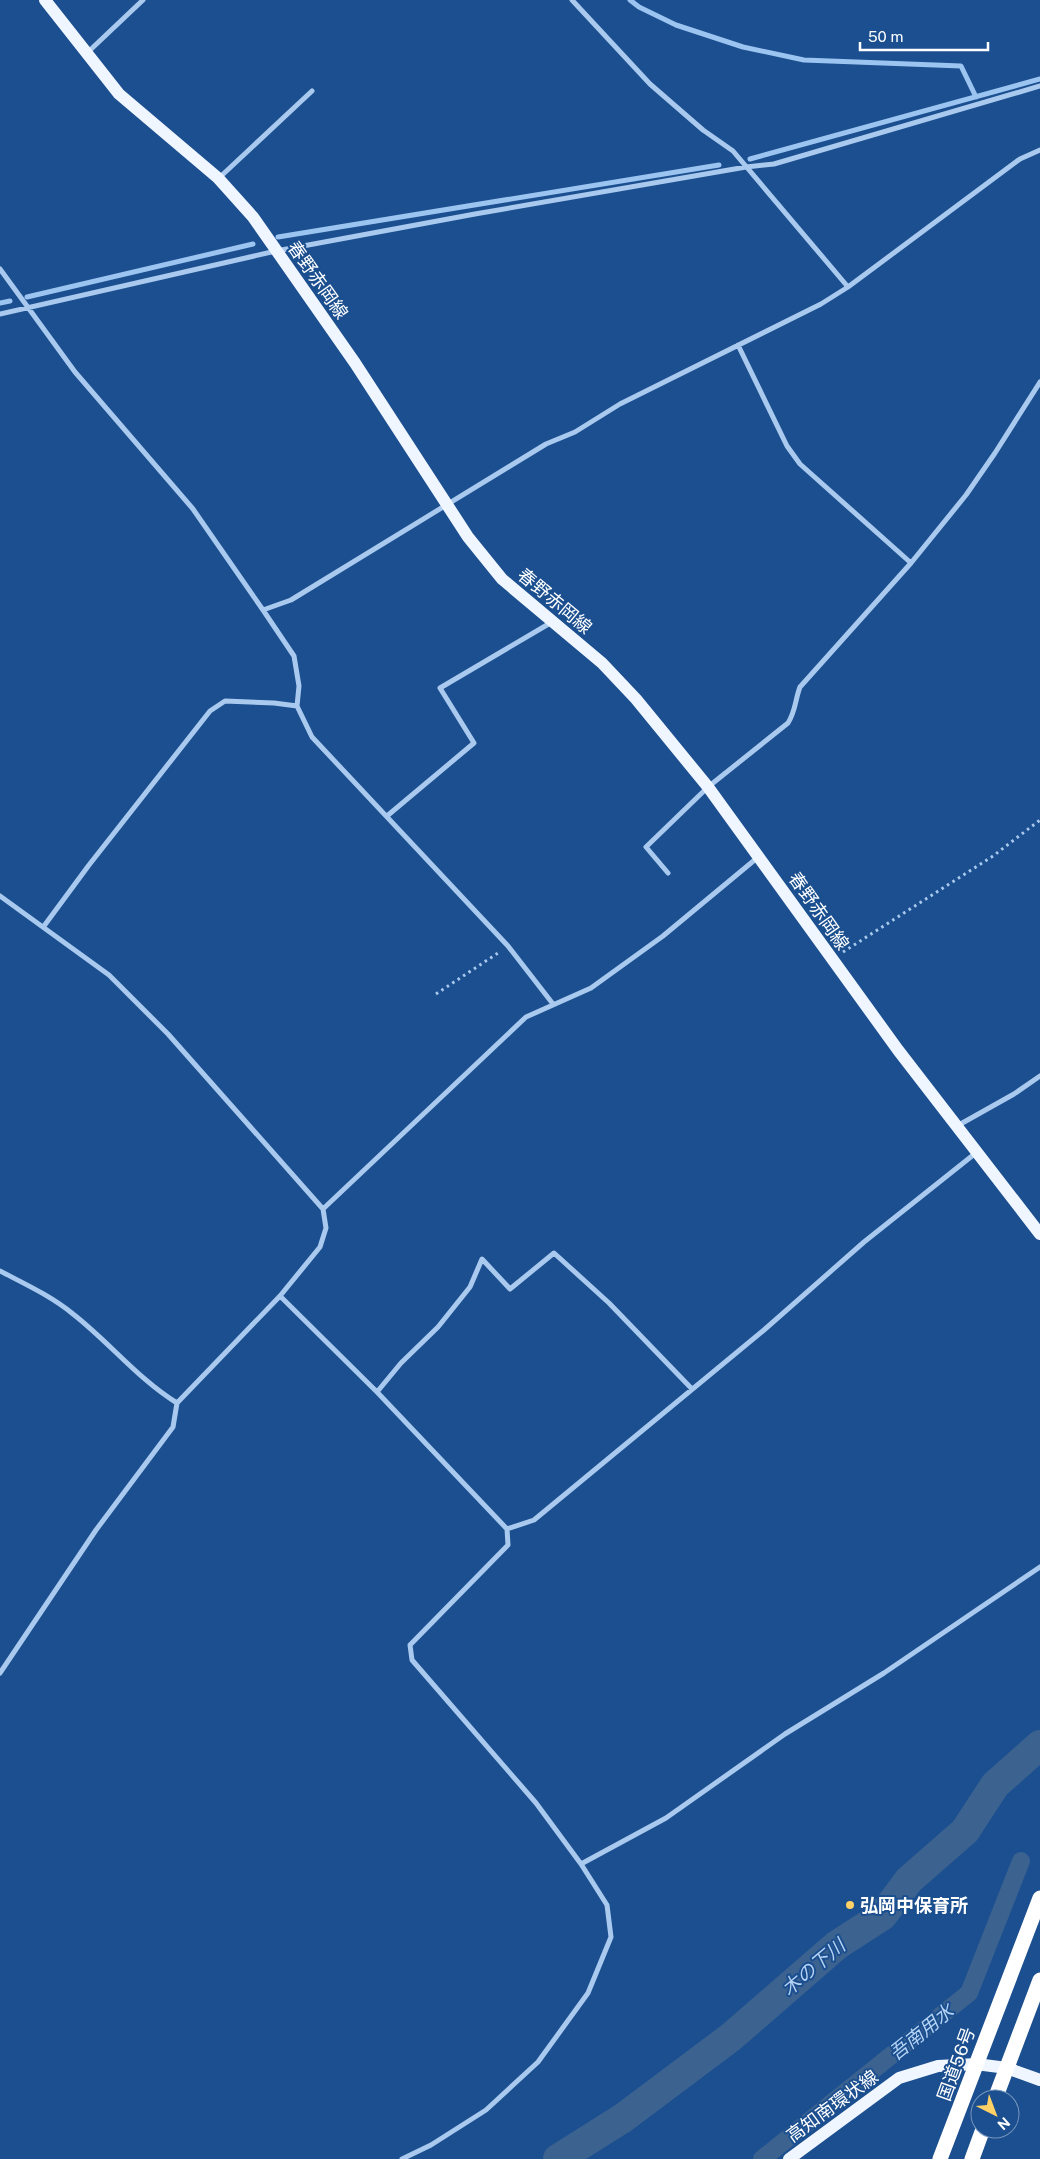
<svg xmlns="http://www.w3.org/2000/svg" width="1040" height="2159" viewBox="0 0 1040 2159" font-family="'Public Sans','Noto Sans JP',sans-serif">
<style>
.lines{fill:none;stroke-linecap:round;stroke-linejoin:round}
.stream{stroke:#9cc4f0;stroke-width:5}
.canal{stroke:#3c6290;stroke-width:18}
.river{stroke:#3c6290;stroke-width:30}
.path{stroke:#a9c9ee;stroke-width:3;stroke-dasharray:2.5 4;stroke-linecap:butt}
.street{stroke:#a9c9ee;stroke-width:5}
.primary{stroke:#f0f6ff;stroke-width:12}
.highway{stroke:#fff;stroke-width:15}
.poi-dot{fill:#ffd166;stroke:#1b4f8f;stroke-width:2}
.labels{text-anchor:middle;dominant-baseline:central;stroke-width:4;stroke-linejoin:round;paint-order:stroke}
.street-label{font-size:18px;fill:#fff;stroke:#1b4f8f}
.poi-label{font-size:18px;font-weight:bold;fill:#fff;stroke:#1b4f8f;text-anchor:start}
.water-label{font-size:19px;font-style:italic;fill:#b5d3f5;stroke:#1b4f8f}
</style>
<rect width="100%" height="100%" fill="#1b4f8f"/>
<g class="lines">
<path class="stream" d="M630 0 639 7 676 25 743 47 804 60 961 66 976 97
M750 159 1040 79
M278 237 719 165
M27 297 253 244
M0 303 10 301"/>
<path class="canal" d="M762 2159 969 1993 1021 1861"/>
<path class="river" d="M558 2159 623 2118 731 2037 837 1945 882 1916 909 1880 965 1831 995 1785 1040 1745"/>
<path class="path" d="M843 952 993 856 1040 820
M436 994 501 951"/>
<path class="street" d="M87 53 143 0
M219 178 312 91
M0 269 75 372 193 509 263 610 294 656 299 686 297 706 274 703 225 701 210 711 89 865 44 926
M848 287 1020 159 1040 150
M0 314 276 251 475 214 746 167 774 164 1040 86
M911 563 966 495 995 453 1040 382
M263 610 291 600 546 444 575 432 620 404 821 304 848 287 733 151 703 130 650 84 572 0
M297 706 312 737 508 946 553 1004
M387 816 474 743 440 688 552 622
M668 873 646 847 708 787 788 723C796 710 795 700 800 687L911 563 800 464 787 446 738 345
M0 896 109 975 168 1034 323 1209 326 1228 320 1247 280 1296 177 1403 173 1427 96 1530 0 1673
M957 1126 1014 1094 1040 1076
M323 1209 526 1017 591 988 663 936 757 858
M0 1271C25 1284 51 1296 73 1314 109 1342 138 1379 177 1403
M280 1296 377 1392 507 1529 508 1545 410 1645 412 1660 536 1803 581 1864 607 1905 611 1937 588 1993 538 2062 486 2110 431 2145 402 2159
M377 1392 401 1363 438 1327 470 1287 482 1259 510 1289 554 1253 609 1303 692 1389
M507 1529 534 1520 764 1330 864 1242 977 1152
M581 1864 666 1818 785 1734 884 1673 1040 1567"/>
<path class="primary" d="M45 0 119 94 218 178 253 217 355 363 468 537 502 579 602 663 636 699 708 787 898 1050 1040 1234
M789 2159 899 2078 938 2066 976 2064 1007 2068 1040 2080"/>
<path class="highway" d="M995 2099 1040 1980
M940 2159 1040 1898
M972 2159 983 2129"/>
</g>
<circle class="poi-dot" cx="850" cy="1905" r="5"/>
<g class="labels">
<g class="street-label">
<text transform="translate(318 280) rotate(55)">春野赤岡線</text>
<text transform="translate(555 601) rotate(40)">春野赤岡線</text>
<text transform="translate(819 911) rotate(55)">春野赤岡線</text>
<text transform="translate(956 2064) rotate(-70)">国道56号</text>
<text transform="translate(832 2106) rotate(-36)">高知南環状線</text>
</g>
<g class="poi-label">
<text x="860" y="1905">弘岡中保育所</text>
</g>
<g class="water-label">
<text transform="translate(813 1967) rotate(-40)">木の下川</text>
<text transform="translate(921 2032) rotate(-39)">吾南用水</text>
</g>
</g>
<g transform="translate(995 2114) rotate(138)"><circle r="24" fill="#1b4f8f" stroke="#7695bc"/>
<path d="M0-4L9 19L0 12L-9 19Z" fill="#ffd166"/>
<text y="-8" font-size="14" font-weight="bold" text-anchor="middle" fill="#ffffff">N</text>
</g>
<path d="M860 42v8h128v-8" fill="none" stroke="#ffffff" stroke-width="2.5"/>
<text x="868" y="42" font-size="15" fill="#ffffff" stroke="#1b4f8f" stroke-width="4" paint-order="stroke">50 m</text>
</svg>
